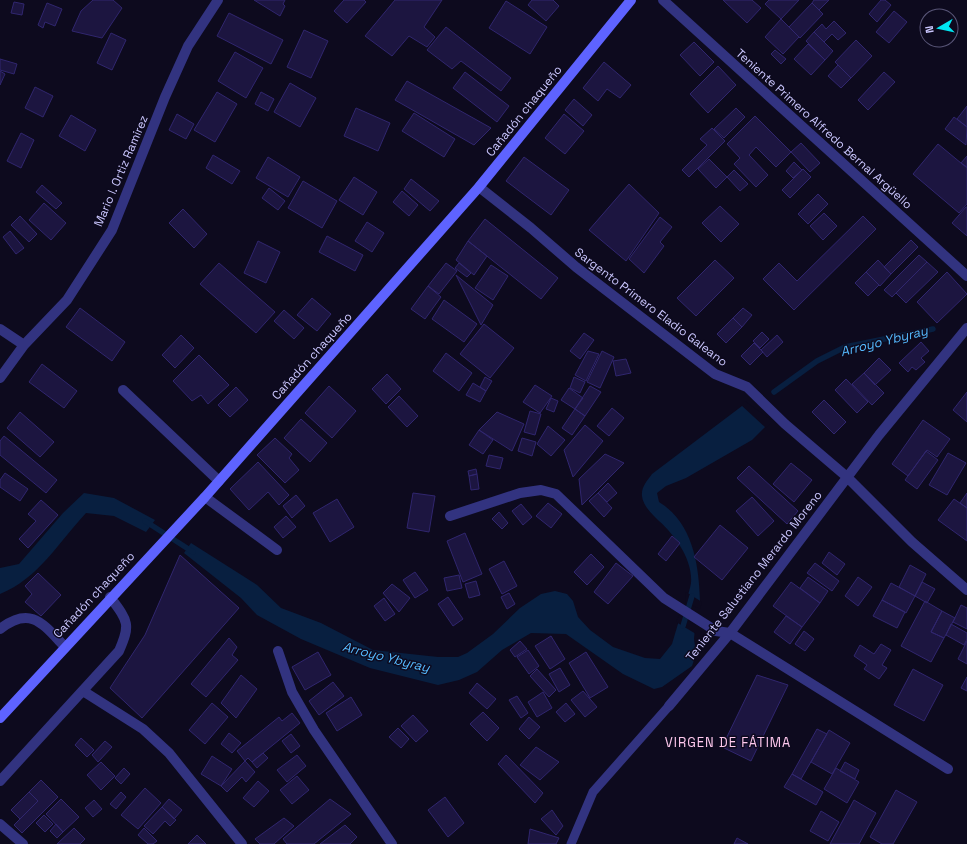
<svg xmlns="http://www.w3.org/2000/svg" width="967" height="844" viewBox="0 0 967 844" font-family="'Space Grotesk',sans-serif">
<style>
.water{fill:#081f40}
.pier{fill:#0d0a1e}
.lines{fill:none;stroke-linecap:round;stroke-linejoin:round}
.stream{stroke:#081f40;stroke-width:5.5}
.building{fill:#1c1540;stroke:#30266e}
.lane{stroke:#323380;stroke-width:9}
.street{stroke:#323380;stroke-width:10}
.secondary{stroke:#5e63ff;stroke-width:10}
.labels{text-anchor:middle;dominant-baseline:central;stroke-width:3;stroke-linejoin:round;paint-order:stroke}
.street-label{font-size:12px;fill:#cbc7ff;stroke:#0d0a1e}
.water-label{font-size:13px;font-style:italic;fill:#55baff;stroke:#0d0a1e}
.neighbourhood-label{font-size:13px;letter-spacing:1px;fill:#ffc9ee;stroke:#0d0a1e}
</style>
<rect width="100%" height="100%" fill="#0d0a1e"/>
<path class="water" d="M746 403 770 422 752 440 686 478 666 486 657 493 659 502C693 523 699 565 700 601H686C688 595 690 589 691 583 693 560 675 535 659 521 652 514 643 506 642 496 641 487 647 481 652 474Z
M84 493 114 498 155 520 146 532 114 516 86 513C58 543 39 578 0 594V568L19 564 63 513Z
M191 543 257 585 281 608 321 623 373 650 438 657H458L467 653 493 634 520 608 541 594 555 591 567 594 573 601 578 617 590 630 613 647 645 658 660 659 672 644 680 617 695 627 694 639 696 654 692 666 662 687 654 689 623 674 566 634 531 633 502 650 477 672 459 680 438 685 370 668 301 639 257 615 241 598 184 553Z"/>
<path class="pier" d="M745 401 771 420V423L766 428 741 405Z
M686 592 702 602 700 609 685 602Z
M679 615 696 625V634L676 622Z"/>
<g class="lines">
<path class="stream" d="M774 392 817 361 845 347 933 329
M145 521 193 552
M683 626 692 596"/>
</g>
<path class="building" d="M93 0H113L122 8 102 38 72 31 81 11Z
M254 0H285L283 4 285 6 280 16Z
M344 0H364L366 2 347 23 334 11Z
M395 0H442L424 27 435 37 427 47 409 36 392 56 365 36Z
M532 0H553L559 6 546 21 528 5Z
M723 0H752L761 8 747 23Z
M769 0H799L781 19 765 4Z
M814 0H829L819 10 812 3Z
M881 0H885L891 5 877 22 869 14Z
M506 1 547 27 530 54 489 28Z
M14 2 24 4 22 15 11 13Z
M47 3 62 9 55 26 45 22 43 28 38 25Z
M812 3 823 14 800 38 789 27Z
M894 11 907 22 889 43 876 32Z
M229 13 283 40 271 64 217 36Z
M781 19 799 37 783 54 765 37Z
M834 21 846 33 838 40 832 34 824 42 814 32 822 24 826 29Z
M446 27 511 78 501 91 461 61 452 69 427 50Z
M304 30 328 41 311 78 287 67Z
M814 32 833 51 825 60 806 41Z
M111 33 126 40 112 70 97 63Z
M856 40 872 56 851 78 835 62Z
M694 42 714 62 700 76 680 55Z
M808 44 825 60 811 75 794 59Z
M775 50 786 59 781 64 771 54Z
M235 52 263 68 246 98 218 81Z
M0 59 17 64 14 74 0 70Z
M604 62 631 85 620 98 607 89 598 101 583 88Z
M838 65 851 78 841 88 828 76Z
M718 66 736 85 708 113 690 94Z
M0 71 5 74 0 85Z
M465 72 509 106 497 122 453 88Z
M884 72 895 82 868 110 858 100Z
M407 81 491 128 474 145 395 100Z
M290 83 316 98 300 127 274 112Z
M35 87 53 96 43 117 25 108Z
M217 92 237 104 215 142 194 130Z
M261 92 274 99 268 111 255 104Z
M574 99 592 115 583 126 565 110Z
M967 106V127L957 119Z
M356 108 390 123 378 151 344 136Z
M736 108 745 117 724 138 714 129Z
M414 113 455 139 444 157 402 131Z
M177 114 194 124 186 139 169 130Z
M564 114 584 131 565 154 545 138Z
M71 115 96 130 85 151 59 136Z
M755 116 791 152 776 167 756 147 749 155 768 175 756 187 734 164 740 158 727 144Z
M954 117 967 127 966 145 945 129Z
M712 128 725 141 689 177 682 170 707 145 700 139Z
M21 133 34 140 21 168 7 161Z
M801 143 820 163 810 172 791 152Z
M938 144 967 168V204L959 213 913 174Z
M213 155 240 171 232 184 206 168Z
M967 156V167L961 163Z
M268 157 300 177 288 197 256 178Z
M524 157 569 190 551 215 506 181Z
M709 159 727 177 716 188 698 169Z
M794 162 802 170 793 178 786 171Z
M803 169 811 177 790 198 782 190Z
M734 170 748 184 740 191 727 177Z
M354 177 377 192 363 215 339 200Z
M411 179 439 201 430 211 404 189Z
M303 181 337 201 322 228 288 208Z
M629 184 659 213 626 261 589 230Z
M42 185 62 203 56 209 36 192Z
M269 188 285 201 278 210 262 198Z
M402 191 418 205 409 216 393 202Z
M818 194 828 204 808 224 798 214Z
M44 203 66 223 51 240 29 220Z
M720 206 739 224 721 242 702 223Z
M966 207H967V236L952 223Z
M183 209 207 234 194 248 169 223Z
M824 213 837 226 823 240 810 226Z
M20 216 37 234 29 242 11 225Z
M863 216 876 229 794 310 763 279 779 263 797 281Z
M660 217 672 227 660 242 664 246 644 273 629 259Z
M485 219 558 278 541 299 468 241Z
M367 222 384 233 372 252 355 241Z
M10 231 24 248 16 254 3 237Z
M327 236 363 255 355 271 319 252Z
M911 240 918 247 891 274 884 267Z
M258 241 280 252 266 283 244 273Z
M468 241 487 256 474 275 456 260Z
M919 255 927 262 892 297 884 290Z
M715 260 734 278 696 316 677 298Z
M878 260 891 274 880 286 866 272Z
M927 262 938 272 906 303 896 293Z
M219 263 275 312 256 333 200 284Z
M446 263 457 271 439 294 428 286Z
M459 263 471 273 467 277 455 268Z
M491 265 508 276 493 300 475 288Z
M866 272 879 285 868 296 855 283Z
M947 272 967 294 937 323 917 302Z
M456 275 493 305 481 325Z
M428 286 441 297 425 319 411 309Z
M312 298 331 314 317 331 297 315Z
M444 300 477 324 464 342 432 319Z
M80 308 125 342 112 361 66 327Z
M743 308 752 315 742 327 733 318Z
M284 310 304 328 294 339 274 321Z
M733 318 742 327 726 343 717 334Z
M484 324 514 348 490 378 460 354Z
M762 332 769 339 760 348 753 341Z
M584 333 594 340 580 359 570 351Z
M181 335 194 348 175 368 162 355Z
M777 335 783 342 767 357 761 350Z
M921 342 929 351 921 358 925 362 916 370 912 367 908 372 899 363Z
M754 343 763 352 750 365 741 356Z
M588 351 599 354 586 381 575 375Z
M602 351 614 357 600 388 587 382Z
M446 353 472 373 459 391 433 371Z
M199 355 229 385 208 404 201 395 192 401 173 381Z
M879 358 891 370 875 385 864 373Z
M626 359 631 373 616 376 613 361Z
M42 364 77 391 64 408 29 382Z
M864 373 884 393 872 405 852 384Z
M387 374 401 389 386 404 372 389Z
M485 377 492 381 486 391 480 387Z
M574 377 585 382 580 393 570 388Z
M846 379 868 402 857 413 835 390Z
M473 383 486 391 480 402 466 395Z
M535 385 552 396 540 413 523 402Z
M329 386 356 411 332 438 305 413Z
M590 386 601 392 585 416 575 409Z
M236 387 248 400 230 417 218 405Z
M569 388 583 398 575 409 561 400Z
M967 392V422L953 410Z
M399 396 418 416 407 427 388 407Z
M551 398 558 401 554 412 546 409Z
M824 400 846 422 834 434 812 412Z
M612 408 624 418 609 436 597 426Z
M575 409 585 416 572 435 562 428Z
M530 411 541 414 535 435 524 432Z
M20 412 54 442 40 457 7 428Z
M497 412 524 424 512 451 479 430Z
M301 419 327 443 310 462 284 438Z
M923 420 950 439 937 457 927 450 908 476 892 464Z
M585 425 603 441 573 477 564 450Z
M548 426 565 440 551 456 537 444Z
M479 430 493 440 483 454 469 445Z
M4 436 57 480 46 493 0 455V441Z
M275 438 292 454 289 458 299 470 285 483 257 455Z
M522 438 536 442 532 456 518 451Z
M926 451 938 460 917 489 905 480Z
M948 453 966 463 947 495 929 485Z
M605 454 624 463 582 505 579 479Z
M489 455 503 458 500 469 486 466Z
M258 462 289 495 279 505 268 492 249 510 230 489Z
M791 463 812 480 794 502 773 484Z
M749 466 798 511 787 524 737 478Z
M476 469 477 474 469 476 468 471Z
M5 473 28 489 20 501 0 487V480Z
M477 474 479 489 471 490 469 476Z
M608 483 617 493 607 502 598 493Z
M413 493 435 496 429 532 407 528Z
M598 493 612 508 604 517 589 501Z
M967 493V508L960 503Z
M296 495 305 506 292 518 283 506Z
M752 497 774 521 758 536 736 511Z
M337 499 354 527 330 542 313 513Z
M954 499 967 508V541L938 520Z
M41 500 58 515 28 548 19 539 36 521 28 514Z
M548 503 562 514 551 528 536 516Z
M521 504 532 517 523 525 512 511Z
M499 512 508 523 502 529 492 519Z
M286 516 296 527 283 538 274 527Z
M720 525 748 548 722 580 694 557Z
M465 533 482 574 463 582 447 541Z
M672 536 680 543 666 561 658 554Z
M829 552 845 564 837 575 822 563Z
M591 554 604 567 587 585 574 572Z
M180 555 239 608 142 718 110 688 145 635Z
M504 561 517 586 502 594 489 569Z
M616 563 633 576 608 604 594 592Z
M815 563 839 581 832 591 807 573Z
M910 565 926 574 915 596 899 587Z
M415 572 428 590 415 598 403 580Z
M38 573 61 595 41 616 25 602 32 594 25 586Z
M459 575 462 588 447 591 444 578Z
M808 577 828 591 820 603 800 588Z
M858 577 872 587 858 606 845 596Z
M476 581 480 595 469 598 465 584Z
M791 582 820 603 802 627 773 606Z
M922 582 935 589 927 603 915 596Z
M891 583 915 596 906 613 882 600Z
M392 584 410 598 399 612 383 593Z
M509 593 515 604 507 609 501 597Z
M448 597 463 619 453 626 438 604Z
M384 598 395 614 385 621 374 606Z
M882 600 905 612 897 628 873 616Z
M925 601 942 611 931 632 944 638 931 662 901 646Z
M961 605 967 608V629L953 622Z
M942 611 955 618 944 638 931 632Z
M786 616 802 627 790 644 774 632Z
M951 624 967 633V639L964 645 946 635Z
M804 631 814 639 805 651 795 644Z
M551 636 565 659 550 669 535 646Z
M229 638 237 647 232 655 238 660 206 697 191 684Z
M520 641 527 649 515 657 510 650Z
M967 641V664L958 659Z
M881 644 891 650 882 665 887 668 879 679 864 669 867 665 854 656 860 645 874 654Z
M528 650 539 666 529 674 517 657Z
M318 652 331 675 305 690 292 667Z
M586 652 608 687 590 698 569 663Z
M560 668 570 685 559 692 549 674Z
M537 669 556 690 549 697 530 676Z
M913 669 943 685 924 721 894 705Z
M241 675 257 689 236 718 221 703Z
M757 675 788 685 751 761 722 747Z
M967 677V691L961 688Z
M333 682 344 696 319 715 309 701Z
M477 683 496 699 487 709 469 693Z
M583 691 597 707 585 717 571 700Z
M543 692 552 708 537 717 528 702Z
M517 696 528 713 521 718 509 700Z
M351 697 362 715 337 731 326 713Z
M212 703 228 717 205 744 189 730Z
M566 703 575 714 565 722 556 712Z
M483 712 499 728 487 741 470 724Z
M292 713 300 723 252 762 248 758 245 761 237 751 279 717 282 721Z
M413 715 428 731 416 742 401 726Z
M529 717 540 727 529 739 519 729Z
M398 728 409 739 401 748 389 737Z
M817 729 827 734 801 779 792 774Z
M829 730 850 743 832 774 811 762Z
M229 733 241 743 232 753 221 744Z
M291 734 300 746 291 753 282 741Z
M81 738 94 750 87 757 75 745Z
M105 741 112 747 98 762 92 755Z
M536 747 559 762 540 780 520 765Z
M263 753 268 758 257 768 252 762Z
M297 755 306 766 287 782 277 770Z
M506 755 543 793 535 803 498 764Z
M212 756 232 769 221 786 201 774Z
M245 761 255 772 246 782 242 777 227 792 221 786Z
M101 762 115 776 101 790 87 775Z
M845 762 859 770 855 779 840 771Z
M124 768 130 774 121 784 115 778Z
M836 768 859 782 847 803 824 789Z
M792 774 823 792 816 805 784 787Z
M297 776 309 790 292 804 280 790Z
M41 780 58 797 22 833 14 825 38 801 29 792Z
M258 781 269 791 254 807 243 798Z
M145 788 161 803 138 829 121 815Z
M896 790 917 802 893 844H882L870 837Z
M29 792 38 801 20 819 11 810Z
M121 792 126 797 116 809 110 804Z
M445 797 464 823 448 837 428 810Z
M61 799 79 817 63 832 46 814Z
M169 799 182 810 174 819 162 807Z
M330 799 351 814 314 844H287L283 839Z
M94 800 102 809 93 817 85 808Z
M854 800 876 813 859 844H830Z
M162 807 176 820 170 826 165 821 153 834 144 826Z
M552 810 563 826 556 835 541 819Z
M821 811 839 822 828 841 810 831Z
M44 815 53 824 45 832 36 823Z
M284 818 294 826 274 844H260L255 839Z
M56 824 63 832 57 838 50 831Z
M345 825 357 837 350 844H320Z
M74 828 85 839 80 844H57Z
M144 828 157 841 153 844H148L138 835Z
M530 829 559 838 556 844H528Z
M197 835 206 844H188Z
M737 838 748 844H734Z"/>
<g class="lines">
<path class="lane" d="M571 844 593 792 669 706"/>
<path class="street" d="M663 0 967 276
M479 187 531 228 576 267 715 374 747 387 785 424 847 477 912 542 967 590
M0 329 24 345
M0 378 24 345 67 300 112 230 165 97 188 46 218 0
M123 390 219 481
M205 497 277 550
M450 516 520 493 541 490 556 494 664 598 716 631 730 633 948 769
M0 629C31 605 43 624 65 647
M278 651 292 692 314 730 392 844
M83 691 143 729 169 753 242 844
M669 706 730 633 879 435 967 328
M0 781 119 651C131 624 128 621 110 597
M0 824 23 844"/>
<path class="secondary" d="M0 718 205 497 479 187 631 0"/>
</g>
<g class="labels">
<g class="street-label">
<text transform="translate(524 111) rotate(-51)">Cañadón chaqueño</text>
<text transform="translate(824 129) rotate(42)">Teniente Primero Alfredo Bernal Argüello</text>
<text transform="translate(121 171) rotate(-67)">Mario I. Ortiz Ramirez</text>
<text transform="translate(651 307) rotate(37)">Sargento Primero Eladio Galeano</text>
<text transform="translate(312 356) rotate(-48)">Cañadón chaqueño</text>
<text transform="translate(754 576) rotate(-52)">Teniente Salustiano Merardo Moreno</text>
<text transform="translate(94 595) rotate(-47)">Cañadón chaqueño</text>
</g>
<g class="water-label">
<text transform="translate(884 341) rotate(-14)">Arroyo Ybyray</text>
<text transform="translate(386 657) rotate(14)">Arroyo Ybyray</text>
</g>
<g class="neighbourhood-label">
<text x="728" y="742">VIRGEN DE FÁTIMA</text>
</g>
</g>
<g transform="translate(939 28) rotate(261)"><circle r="19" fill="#0d0a1e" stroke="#595678"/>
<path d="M0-3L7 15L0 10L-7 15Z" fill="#00e7f2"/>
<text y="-6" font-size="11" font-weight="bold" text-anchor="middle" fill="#cbc7ff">N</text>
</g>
</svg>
